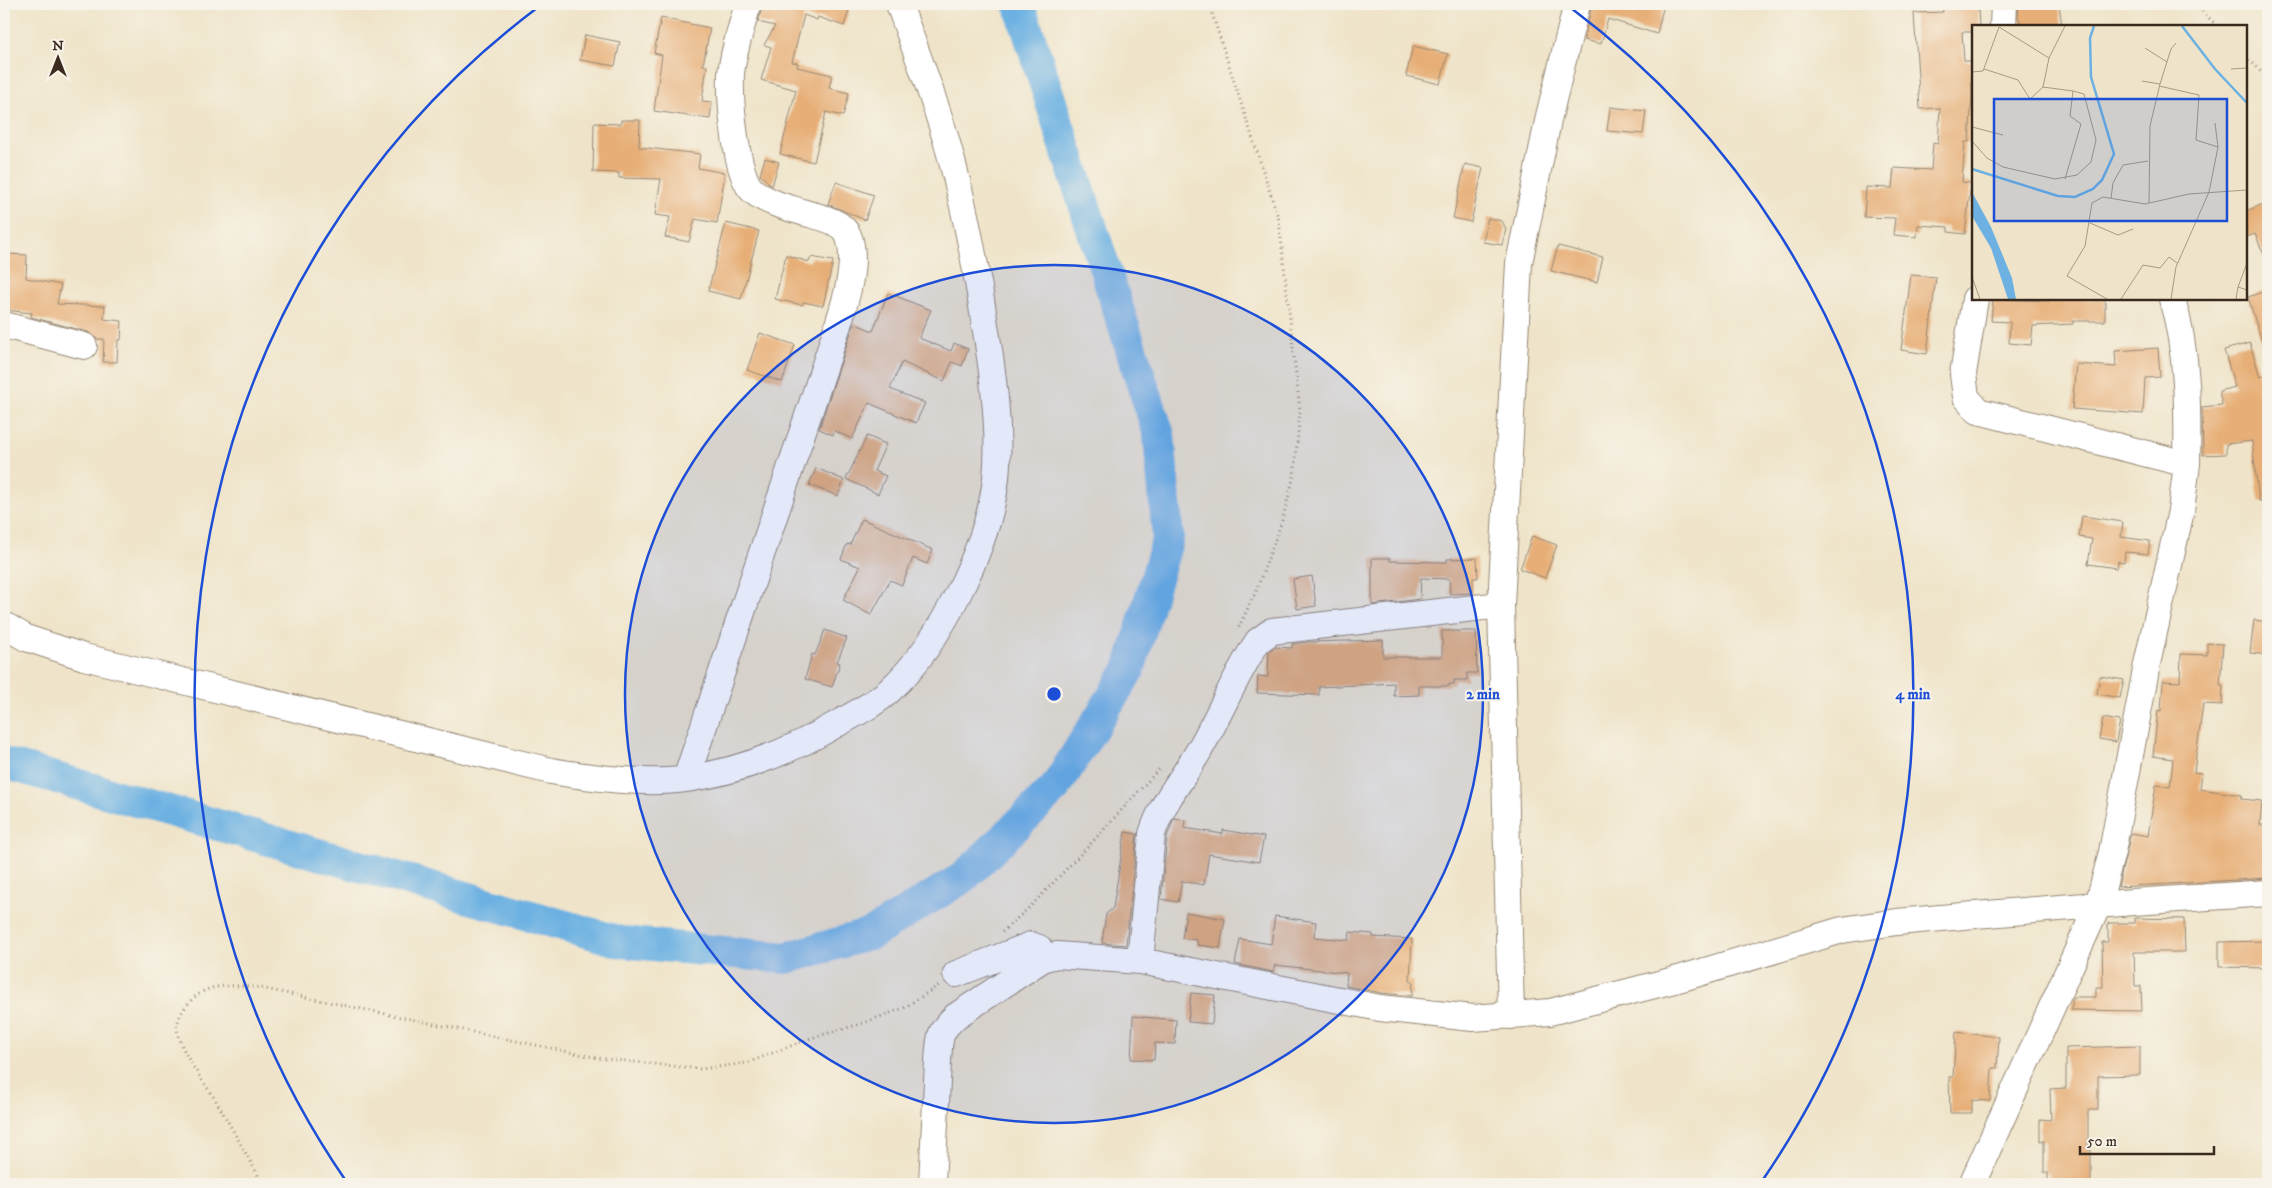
<svg xmlns="http://www.w3.org/2000/svg" width="2272" height="1188" viewBox="0 0 2272 1188" font-family="'IM FELL DW Pica',serif">
<style>
.lines{fill:none;stroke-linecap:round;stroke-linejoin:round}
.river{stroke:#6cb1e2;stroke-width:32}
.building{fill:#e7af77}
.minor-casing{stroke:#958774;stroke-width:28}
.path{stroke:#958774;stroke-width:3;stroke-dasharray:1 4;stroke-linecap:butt}
.minor{stroke:#fff;stroke-width:26}
.ring{fill:none;stroke:#1d4ed8;stroke-width:2.5}
.inset-river{fill:none;stroke:#6cb1e2;stroke-width:2.5}
.inset-road{fill:none;stroke:#a79a85;stroke-width:1}
.view{fill:#1d4ed8;fill-opacity:0.15;stroke:#1d4ed8;stroke-width:2.5}
.inset-edge{fill:none;stroke:#3b2a1e;stroke-width:2.5}
.centre{fill:#1d4ed8;stroke:#f7f3e8;stroke-width:2.5}
.ring-label{font-size:15px;text-anchor:middle;font-weight:bold;fill:#1d4ed8;stroke:#f7f3e8;stroke-width:4;stroke-linejoin:round;paint-order:stroke}
</style>
<rect width="100%" height="100%" fill="#f7f3e8"/>
<filter id="ink" filterUnits="userSpaceOnUse"><feTurbulence type="fractalNoise" baseFrequency=".02" numOctaves="2"/><feDisplacementMap in="SourceGraphic" scale="10" xChannelSelector="R" yChannelSelector="G"/><feConvolveMatrix kernelMatrix="1 2 1 2 8 2 1 2 1" color-interpolation-filters="sRGB"/></filter>
<filter id="wash" filterUnits="userSpaceOnUse"><feTurbulence type="fractalNoise" baseFrequency=".0096" numOctaves="4" result="noise"/><feDisplacementMap in="SourceGraphic" scale="20" xChannelSelector="R" yChannelSelector="G"/><feGaussianBlur stdDeviation="1.12" result="paint"/><feColorMatrix in="noise" values="0 0 0 0 0 0 0 0 0 0 0 0 0 0 0 0 0 1.4 0 .05"/><feComposite in="paint" operator="in"/></filter>
<g filter="url(#wash)">
<rect width="100%" height="100%" fill="#efe4c9"/>
<g class="lines">
<path class="river" d="M4 763 621 942 786 958 871 934 964 877 1055 788 1129 670 1168 538 1159 435 1019 4"/>
</g>
<g id="blocks">
<path class="building" d="M763 4H851L844 26 818 17 817 20 804 15 792 62 798 63 797 67 832 75 829 88 849 93 843 116 826 112 814 162 780 154 796 90 761 80 771 47 764 45 775 26 758 22Z
M1592 4H1664L1657 34 1608 19 1601 44 1584 40Z
M1942 4H1974L1975 8H1978L1979 26H1973V32H1962L1964 61H1971L1972 96 1969 142H1965L1962 182 1971 183 1965 234 1948 232V227L1918 225 1917 237 1893 235 1895 218 1864 217 1866 187 1892 188 1894 168 1931 170 1933 143 1938 144 1940 108 1920 109 1914 13 1943 12Z
M2019 4H2059L2062 26H2022L2018 16Z
M661 18 710 28 703 65 707 66 702 101 712 102 710 119 654 111 662 55 654 53Z
M585 35 620 42 615 66 580 60Z
M1413 46 1448 54 1440 84 1406 76Z
M1610 107 1646 111 1643 134 1607 131Z
M621 120H640L639 147 700 154 698 168 725 173 717 223 695 219 689 242 665 237 670 217 655 215 661 179 619 178V173L593 172 594 123 621 124Z
M765 158 779 162 772 186 760 175Z
M1465 164 1483 168 1471 222 1453 218Z
M836 182 874 195 865 220 828 204Z
M2268 202V264L2255 234 2246 237V211Z
M1488 218 1502 221 1506 229 1502 245 1483 242Z
M726 223 759 231 741 299 708 291Z
M1558 246 1603 257 1597 282 1551 271Z
M4 254 27 255 26 278 61 285 57 304 105 306 104 319 122 321 121 340H118L117 362H103L104 339H97L88 332 31 317 32 313 4 310Z
M786 255 809 262 811 257 833 261 823 306 803 302 802 305 775 299Z
M1911 275 1936 277 1927 354 1901 350Z
M2268 290V351L2265 352 2248 297Z
M888 293 931 310 919 338 951 351 954 343 968 349 962 366 952 362 944 381 902 362 890 389 925 403 916 423 869 403 852 439 835 431 833 435 819 429 854 323 873 331Z
M1993 299 2049 301V299H2105V321H2073V324L2033 326 2031 345 2009 343 2010 322 1991 321Z
M760 333 795 345 782 382 747 370Z
M2250 343 2260 377 2268 374V500L2259 501 2252 441 2226 444V454L2203 455 2202 407 2222 405 2219 391 2235 387 2224 350Z
M2158 348 2160 377 2145 378 2143 414 2072 409 2076 364 2116 367 2115 351Z
M867 436 886 444 874 471 886 476 878 494 846 479Z
M816 468 844 480 838 496 809 485Z
M2082 516 2123 522 2121 537 2150 541 2148 554 2125 552 2124 562 2118 561 2117 568 2088 564 2092 539 2079 537Z
M862 519 933 550 927 564 913 558 902 585 890 580 871 615 843 600 860 567 841 559 847 544 850 545Z
M1532 536 1557 545 1545 578 1520 569Z
M1372 558H1390V561L1447 562V559L1477 558 1478 578H1473V593L1450 594 1449 579 1421 578 1420 599 1372 605Z
M1312 576 1316 606 1297 609 1293 579Z
M2254 620 2268 622V655L2250 653Z
M825 630 847 638 837 662 840 663 832 687 805 679 812 654 815 655Z
M1442 631H1476L1477 673H1467V680H1454V684H1449V686H1419V695L1394 696V683L1319 687V695L1257 693 1258 676 1268 677 1269 652 1275 647 1292 648V644L1309 642 1383 640V657H1442Z
M2207 643 2223 644 2220 685H2223L2222 705 2203 704 2194 772 2202 773 2200 789 2242 795 2241 799 2262 801 2260 825H2268V878L2118 887 2131 833 2148 836 2156 785 2170 787 2173 759 2153 756 2158 710 2161 711 2163 681 2180 682 2181 654 2207 655Z
M2100 676 2124 680 2120 698 2097 694Z
M2103 718 2120 721 2116 742 2099 739Z
M1174 818 1185 820 1184 828 1223 834V830L1264 837 1259 862 1209 854 1204 885 1182 881 1178 902 1161 899 1167 837Z
M1125 832 1137 834 1126 945 1102 943 1106 914 1113 908Z
M1186 912 1225 919 1220 948 1197 945V940L1182 938Z
M1275 916 1316 922 1314 937 1349 940 1350 932 1373 934V937L1412 939 1410 981H1413L1412 996 1382 993 1346 986 1347 973 1275 965 1273 972 1235 964 1240 939 1271 944Z
M2135 918 2184 919 2185 952H2134L2135 986H2141L2142 1011 2071 1010 2073 997H2096V987H2103L2102 942H2108V923H2135Z
M2268 941V968L2219 967V942Z
M1191 993 1215 995 1212 1024 1188 1022Z
M1133 1016 1176 1020 1175 1044 1155 1043 1154 1060 1131 1059Z
M1956 1032 1999 1037 1997 1068H1992L1990 1101 1972 1100V1113H1950L1949 1077H1953Z
M2140 1046V1075L2098 1076V1110H2088V1150H2091V1183H2048V1173H2044V1141H2040V1119L2051 1120 2050 1089 2066 1088V1048Z"/>
</g>
</g>
<g filter="url(#ink)">
<use href="#blocks" fill-opacity="0" stroke="#958774" stroke-width="1"/>
<g class="lines">
<g class="minor-casing">
<path id="minor" d="M2003 26 2004 4
M2172 299C2188 352 2188 409 2187 464
M4 325 84 346
M4 625 26 638 84 657 551 771C593 778 645 785 687 779 740 771 789 752 835 725 853 715 875 704 890 690 940 644 989 545 996 478 1001 430 993 372 985 325 975 260 963 196 944 133 931 89 914 47 899 4
M686 779 830 350C839 320 861 265 848 235 840 219 817 217 802 212 786 207 766 202 753 191 735 176 730 98 731 74 733 51 742 26 748 4
M1140 961 1152 834C1161 804 1181 781 1197 754 1219 717 1234 677 1258 641L1272 631 1501 605
M956 974 1031 945 1039 948 1044 958
M1511 1016 1501 605 1519 263 1549 116 1577 4
M932 1184 938 1061C940 1037 938 1032 956 1016L1044 958 1057 955 1140 961 1380 1008 1473 1018 1550 1012 1682 978 1842 930 1897 922 1963 916 2133 902 2268 893
M1972 1184 2098 905 2112 852 2147 664 2181 511 2187 464 1978 411 1966 397 1963 374 1975 299"/>
</g>
<path class="path" d="M1209 4 1279 220 1300 411 1294 476 1281 524 1256 591 1237 631
M2195 4 2217 26
M2246 56 2268 79
M1002 932 1031 906 1096 838 1159 769
M263 1184C247 1156 232 1128 216 1101 203 1080 184 1058 178 1034 176 1025 179 1016 184 1009 203 982 226 985 256 987L598 1058 701 1069 747 1063 811 1038 860 1024 904 1008 939 985"/>
<use href="#minor" class="minor"/>
</g>
</g>
<circle cx="1054" cy="694" r="429" fill="#1d4ed8" fill-opacity=".12"/>
<g class="ring">
<circle cx="1054" cy="694" r="429"/>
<path d="M346 1181A859 859 0 0 1 537 8M1571 8A859 859 0 0 1 1762 1181"/>
</g>
<g transform="translate(1972 25)">
<rect width="275" height="275" fill="#efe4c9"/>
<path d="M0 167 19 202 40 253 44 274H36L19 223 0 191Z" fill="#6cb1e2"/>
<path class="inset-river" d="M210 1 243 44 275 78M0 144 86 171 103 172 121 164 130 155 142 129 119 52 118 13 122 1"/>
<path class="inset-road" d="M173 23 195 37M77 33 71 62 101 66 98 91 109 99 93 154M12 44 46 55 58 74 71 62M259 44 275 43M0 47 11 46 27 2 77 33 93 1M170 56 188 59M187 61 227 70 224 115 246 122 237 167 204 242 199 274M243 98 246 122M0 102 31 110M0 116 15 133 31 142 83 154 105 150 119 137 124 115 112 69 101 66M139 173 141 158 151 140 176 136M177 178 178 101 188 59 199 24 204 18M118 198 146 210 161 204M0 252 8 274M266 262 275 238M135 274 95 251 113 221 120 178 131 172 173 179 217 169 275 165M149 274 171 240 188 243 197 232 205 238M264 274 266 262 275 265"/>
<path class="view" d="M22 74H255V196H22Z"/>
<rect width="275" height="275" class="inset-edge"/>
</g>
<circle cx="1054" cy="694" r="8" class="centre"/>
<g class="ring-label">
<text x="1483" y="699">2 min</text>
<text x="1913" y="699">4 min</text>
</g>
<rect width="2272" height="1188" fill="none" stroke="#f7f3e8" stroke-width="20"/>
<g transform="translate(58 58)" stroke="#f7f3e8" stroke-width="4" paint-order="stroke">
<path d="M0-4L9 19L0 12L-9 19Z" fill="#3b2a1e"/>
<text y="-8" font-size="14" font-weight="bold" text-anchor="middle" fill="#3b2a1e">N</text>
</g>
<path d="M2080 1146v8h134v-8" fill="none" stroke="#3b2a1e" stroke-width="2.5"/>
<text x="2087" y="1146" font-size="15" fill="#3b2a1e" stroke="#f7f3e8" stroke-width="4" paint-order="stroke">50 m</text>
</svg>
